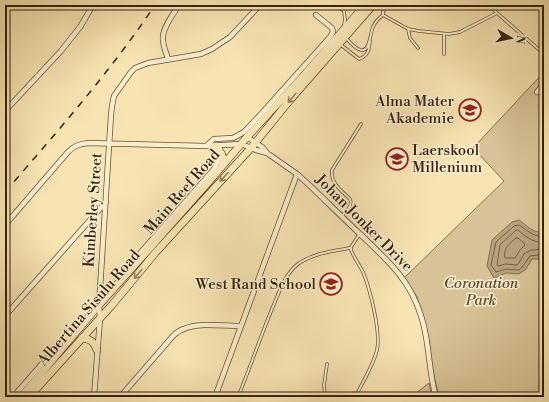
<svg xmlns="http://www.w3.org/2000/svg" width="549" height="402" viewBox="0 0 549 402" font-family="'Libre Bodoni',serif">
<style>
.green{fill:#d7c397;stroke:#867252}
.water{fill:#b5a27b;stroke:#816f4f}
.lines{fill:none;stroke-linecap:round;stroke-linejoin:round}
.shore{stroke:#746244;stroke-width:1}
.lane-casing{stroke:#655236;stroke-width:3.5}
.street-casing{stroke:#655236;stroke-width:6}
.primary-casing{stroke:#34220d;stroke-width:8}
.lane{stroke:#faedce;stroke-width:2}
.street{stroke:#faedce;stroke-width:4.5}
.primary{stroke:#f8e4b3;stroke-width:7}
.rail{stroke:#34220d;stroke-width:1.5;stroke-dasharray:7 7;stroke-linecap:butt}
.oneway{stroke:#968360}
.labels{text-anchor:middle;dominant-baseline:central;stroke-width:3;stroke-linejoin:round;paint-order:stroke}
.poi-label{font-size:15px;fill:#34220d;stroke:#faedce;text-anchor:end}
.street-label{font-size:15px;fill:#34220d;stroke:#faedce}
.park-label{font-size:15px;font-style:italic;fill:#5d4a30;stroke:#faedce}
</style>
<rect width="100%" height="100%" fill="#f8e4b3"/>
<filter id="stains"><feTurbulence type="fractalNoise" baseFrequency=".005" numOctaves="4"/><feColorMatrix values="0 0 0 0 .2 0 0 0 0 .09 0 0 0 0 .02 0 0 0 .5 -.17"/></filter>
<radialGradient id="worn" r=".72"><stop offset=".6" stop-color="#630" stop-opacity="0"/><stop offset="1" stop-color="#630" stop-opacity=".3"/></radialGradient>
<path class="green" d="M544 72V397H439L433 372 429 341 417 297 404 278 504 181 473 148Z
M429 383 432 397H411Z"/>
<path class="water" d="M519 220C526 225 534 234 544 232V255L540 259H532L526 269 519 274 506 273 494 278 487 266 492 240 512 222Z"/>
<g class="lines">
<path class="shore" d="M544 236C534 238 527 230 519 225L514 226 496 242 491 265 496 272 506 269 519 270 523 266 530 256 538 255 541 253H544
M516 238H518L524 243 525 245 520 250 515 258H505C503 248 509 244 516 238Z
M544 242C533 243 526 237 518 230H516L500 245 497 265 499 266 505 264 517 265 519 263 524 254 527 252 531 250H536L540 248H544"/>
<g class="lane-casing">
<path id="lane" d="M336 5 344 11 345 20 344 25
M489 5 497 13
M344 11 349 5
M383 15V12L388 5
M408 29 410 38 418 48
M346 38C350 42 355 49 361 50 370 52 370 33 373 27 375 22 379 18 383 15L408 29 419 31 449 34 460 32 497 13 544 54
M341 45 359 59C368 56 369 50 370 41
M444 54V34
M342 216C346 211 353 206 350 199 342 191 330 183 332 170L361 124
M238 397C250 368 260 338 272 309 279 293 284 275 298 264 313 253 333 251 350 248
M278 397 279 394
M325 397 324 385 327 364
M355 397C363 382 373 366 377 350 381 332 370 289 363 272 359 264 354 258 351 250V247L359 235"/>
</g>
<g class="street-casing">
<path id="street" d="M168 59C166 52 162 44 163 37 163 27 174 13 179 5
M537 92 544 84
M5 111 61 51 80 27 93 5
M247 137 262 147 267 153 297 174 307 183C325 200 342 217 360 234 386 259 410 279 421 316 430 342 428 371 436 397
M206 146 214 139 233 138 244 132 262 113 330 37 333 32 332 28 316 15
M5 225 68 152C74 146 79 144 88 143L206 146 241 144 256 150 267 153
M124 274 127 268 214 169C221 158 216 156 210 146
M5 316 106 202
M13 397 76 325 84 323
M94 397 100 319 99 305 111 115 112 106 114 96 131 72 135 68 148 63 201 54 212 49 230 37 260 5
M120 397 173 336C176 333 180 330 184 329 198 322 225 326 241 326
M215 397 297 174"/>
</g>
<g class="primary-casing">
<path id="primary" d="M216 146C222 153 224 157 222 165
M82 338C91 339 94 342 97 350
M21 397 99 305 206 185 247 137 305 74 365 5
M29 397 112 305 156 252 251 148 290 100 373 5"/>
</g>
<use href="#lane" class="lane"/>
<use href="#street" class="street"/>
<use href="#primary" class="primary"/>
<path class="rail" d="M5 192C57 132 110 72 155 5"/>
</g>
<defs><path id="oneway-shaft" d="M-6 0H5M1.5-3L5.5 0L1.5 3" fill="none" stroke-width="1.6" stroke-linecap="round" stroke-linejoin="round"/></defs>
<g class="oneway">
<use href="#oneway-shaft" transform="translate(292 98) rotate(131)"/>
<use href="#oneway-shaft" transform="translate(224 177) rotate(133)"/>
<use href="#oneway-shaft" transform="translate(138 274) rotate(130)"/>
</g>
<defs>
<g id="school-ring" transform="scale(1.15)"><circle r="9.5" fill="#faedce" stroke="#8f2418" stroke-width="1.5"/><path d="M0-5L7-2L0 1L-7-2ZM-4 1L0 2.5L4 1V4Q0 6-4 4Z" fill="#8f2418"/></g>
</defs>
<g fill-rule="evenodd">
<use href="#school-ring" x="470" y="110"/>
<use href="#school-ring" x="397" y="159"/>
<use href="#school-ring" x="331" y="284"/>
</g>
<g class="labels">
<g class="poi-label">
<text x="454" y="101">Alma Mater<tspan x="454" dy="17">Akademie</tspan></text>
<text x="412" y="150" text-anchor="start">Laerskool<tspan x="412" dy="17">Millenium</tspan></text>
<text x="316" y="284">West Rand School</text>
</g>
<g class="street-label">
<text transform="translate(182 192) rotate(-49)">Main Reef Road</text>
<text transform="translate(93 210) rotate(-86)">Kimberley Street</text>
<text transform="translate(364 223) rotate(45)">Johan Jonker Drive</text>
<text transform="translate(89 308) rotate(-49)">Albertina Sisulu Road</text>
</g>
<g class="park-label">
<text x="481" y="283">Coronation<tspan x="481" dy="17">Park</tspan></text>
</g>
</g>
<rect width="549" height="402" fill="none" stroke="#f8e4b3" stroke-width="20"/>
<rect x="6" y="6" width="537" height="390" fill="none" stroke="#34220d" stroke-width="2"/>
<rect x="10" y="10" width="529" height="382" fill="none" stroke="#34220d"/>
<g transform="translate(511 38) rotate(99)" stroke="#faedce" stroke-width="3" paint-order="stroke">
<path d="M0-3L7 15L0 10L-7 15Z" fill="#34220d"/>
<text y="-6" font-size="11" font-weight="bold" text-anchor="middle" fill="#34220d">N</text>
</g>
<rect width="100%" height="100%" filter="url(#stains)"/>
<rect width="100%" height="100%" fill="url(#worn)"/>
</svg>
